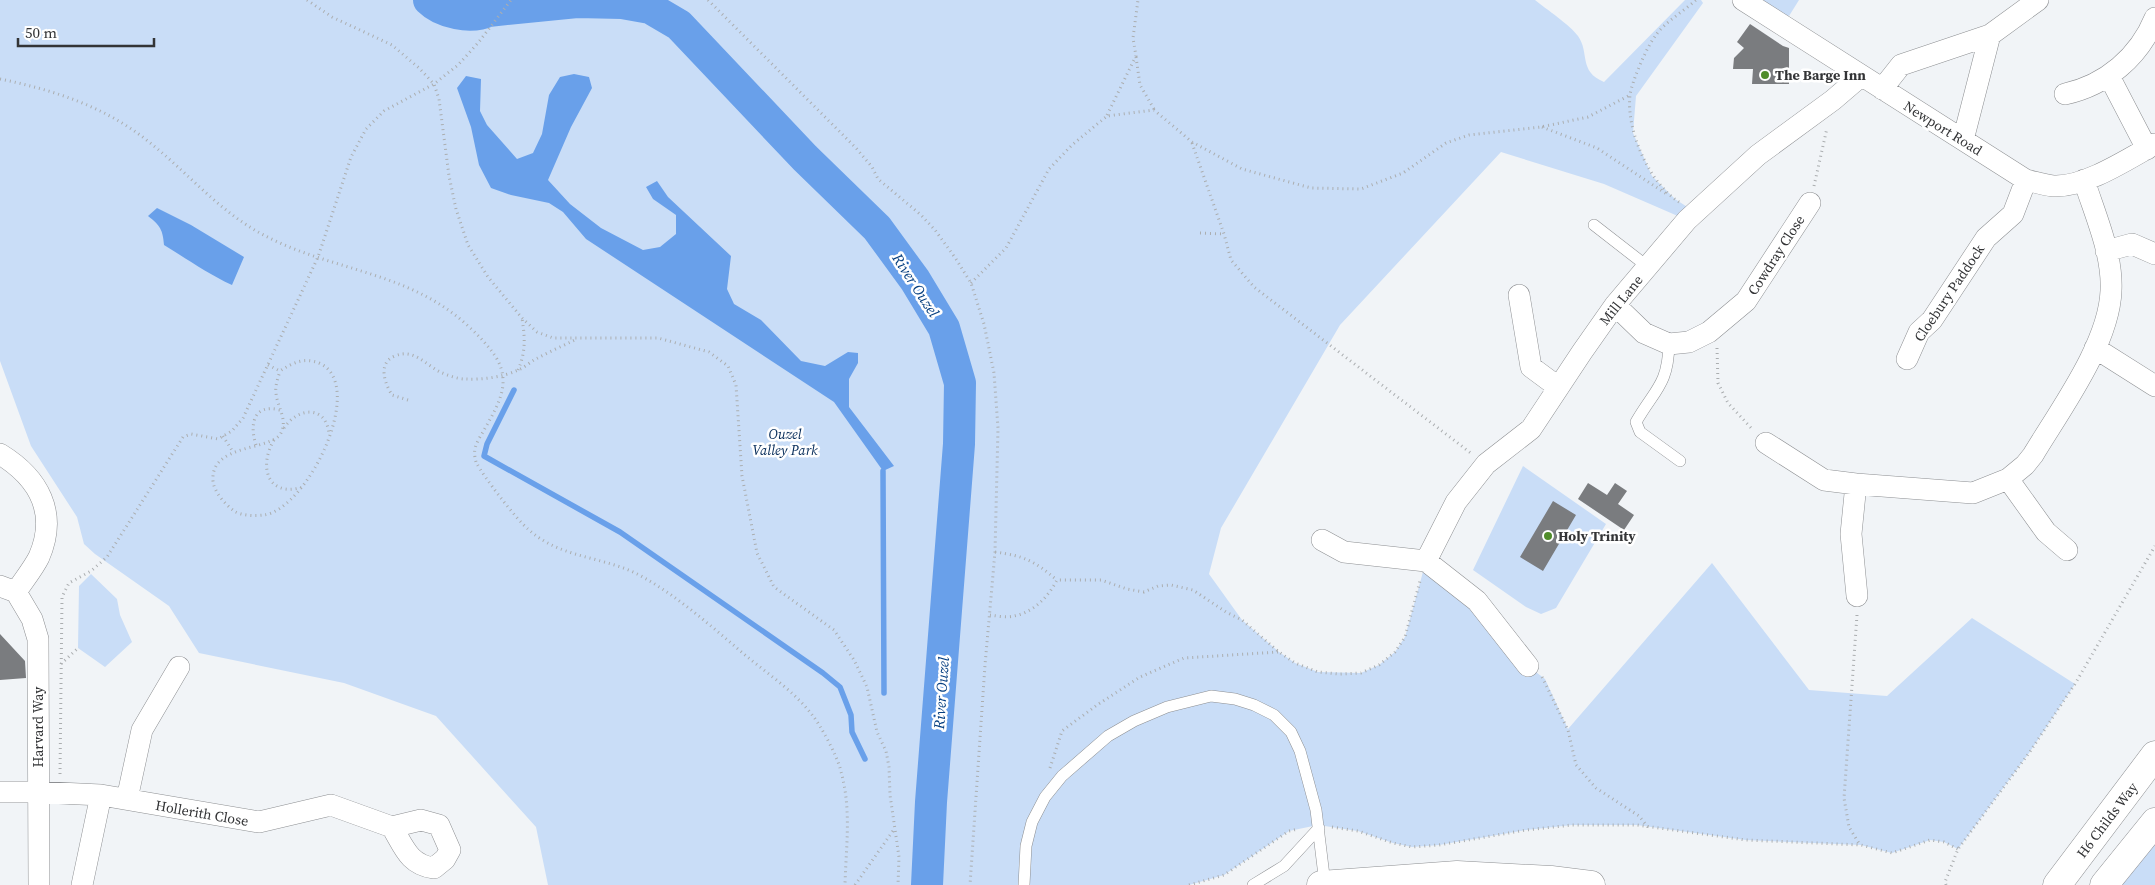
<svg xmlns="http://www.w3.org/2000/svg" width="2155" height="885" viewBox="0 0 2155 885" font-family="'Source Serif 4',serif">
<style>
.green{fill:#c9ddf7}
.water{fill:#69a0ea}
.lines{fill:none;stroke-linecap:round;stroke-linejoin:round}
.stream{stroke:#69a0ea;stroke-width:5.5}
.river{stroke:#69a0ea;stroke-width:32}
.building{fill:#7a7c7f}
.lane-casing{stroke:#8d8f92;stroke-width:12}
.street-casing{stroke:#8d8f92;stroke-width:22}
.secondary-casing{stroke:#8d8f92;stroke-width:29}
.path{stroke:#abaeb0;stroke-width:3;stroke-dasharray:1 4;stroke-linecap:butt}
.lane{stroke:#fff;stroke-width:11}
.street{stroke:#fff;stroke-width:21}
.secondary{stroke:#fff;stroke-width:28}
.poi-dot{fill:#508c2b;stroke:#fff;stroke-width:2}
.labels{text-anchor:middle;dominant-baseline:central;stroke-width:5;stroke-linejoin:round;paint-order:stroke}
.poi-label{font-size:14px;font-weight:bold;fill:#333436;stroke:#fff;text-anchor:start}
.street-label{font-size:14px;fill:#333436;stroke:#fff}
.park-label{font-size:14px;font-style:italic;fill:#042a58;stroke:#fff}
.water-label{font-size:15px;font-style:italic;fill:#063f80;stroke:#fff}
</style>
<rect width="100%" height="100%" fill="#f1f4f7"/>
<path class="green" d="M0 0H1535C1546 9 1570 25 1578 36 1590 53 1578 71 1604 82L1685 0H1701L1703 3 1636 96 1633 133 1652 176 1675 199 1695 212 1687 220 1604 184 1501 152 1340 325 1221 528 1209 574 1242 620 1279 652 1295 663 1318 672 1361 673 1379 665 1395 652 1405 637 1426 561 1528 666 1545 679 1568 729 1712 563 1809 690 1887 696 1972 618 2075 684 2029 753 1958 849 1944 842 1930 840 1892 853 1861 845 1746 840 1637 825H1572L1526 830 1439 845 1412 847 1393 843 1358 831 1318 825 1289 831 1224 875 1189 885H548L536 827 436 716 344 683 199 653 169 606 95 554 84 544 77 517 31 446 0 361Z
M1763 0H1799L1789 16 1777 12Z
M1523 466 1606 524 1556 608 1541 614 1526 607 1473 570Z
M91 574 117 599 120 615 132 642 105 667 78 648 79 586Z
M2155 822V885H2107Z"/>
<path class="water" d="M574 74 589 77 592 88 571 127 548 180 570 204 601 228 643 250 660 247 676 234V215L653 199 646 187 657 181 668 197 731 256 727 289 734 304 761 320 801 361 825 366 848 352 858 353V363L849 379V407L894 466 883 471 834 402 586 239 563 212 549 203 511 195 491 188 479 165 471 127 457 88 466 76 481 79 480 111 487 125 517 159 533 153 542 134 549 95 560 77Z
M157 208 191 225 244 257 232 285C208 274 187 259 164 245 163 230 160 225 148 216Z"/>
<g class="lines">
<path class="stream" d="M514 390 487 444 484 456 620 532 823 673 840 687 851 715 852 732 865 759
M883 471 884 693"/>
<path class="river" d="M429 0C442 13 471 19 488 11L577 2 622 3 650 8 679 25 805 158 877 228 915 280 944 328 960 383 959 444 931 802 927 885"/>
</g>
<path class="building" d="M1750 24 1783 46 1789 48V84H1752L1753 69H1733L1734 58 1744 48 1737 42Z
M1588 483 1607 495 1615 483 1627 491 1618 504 1634 515 1624 530 1578 499Z
M1553 501 1576 515 1543 571 1520 557Z
M0 634 25 661 26 678 0 680Z"/>
<g class="lines">
<g class="lane-casing">
<path id="lane" d="M1594 225 1648 267
M1669 344C1668 385 1655 389 1636 422L1640 432 1680 461
M1024 885 1026 846 1032 822 1045 797 1062 776 1108 736 1134 721 1167 707 1211 696 1235 699 1254 705 1274 715 1291 732 1300 751 1316 810 1325 884
M1253 885 1284 866 1319 828"/>
</g>
<g class="street-casing">
<path id="street" d="M1743 0 2026 180C2035 182 2044 185 2053 186 2084 188 2128 159 2155 144
M2109 76 2147 149
M1882 89 1901 65 1990 35 2038 0
M2065 94C2106 85 2139 57 2155 18
M1963 140 1990 35
M2106 251 2132 244 2155 254
M1519 295 1531 367 1558 387
M1615 305 1644 333 1669 344 1689 342 1709 332 1746 301 1810 203
M2095 348 2155 386
M1907 359 1919 332 1932 320 1986 238 2013 214 2026 180
M1766 443 1824 480 1856 484 1973 493 2008 479 2025 465 2033 455C2060 410 2109 344 2111 291 2113 254 2095 215 2084 180
M0 454C39 478 58 513 39 557 33 569 23 581 16 592
M2008 479 2046 532 2067 550
M1856 484 1851 534 1857 596
M1322 540 1344 552 1426 561
M0 586 16 592 32 619 38 639 39 885
M1528 666 1477 601 1426 561 1456 502 1486 464 1531 429 1582 352 1615 305 1687 220 1758 155 1833 100 1861 76
M0 792H38L101 795 259 822 331 805 392 827 421 820 439 825 450 850 445 859 434 868C409 865 404 847 392 827
M127 799 142 730 179 667
M82 885 101 795"/>
</g>
<g class="secondary-casing">
<path id="secondary" d="M1321 885 1457 875 1551 880 1591 885
M2057 885 2155 755
M2104 885 2155 822"/>
</g>
<path class="path" d="M307 0 332 17 392 45 419 68 434 84 439 99 449 176 456 209 468 245 488 277 522 318 537 332 553 338H658L709 352 728 366 736 385 742 476 757 553 774 587 834 630 854 660 867 687 877 732 886 751 889 767 890 795 899 857 898 885
M708 0 856 148 872 167 878 179 921 215 935 230 956 259 971 283 984 324 994 373 998 428 995 552 985 665 970 885
M1136 57 1140 85 1154 109
M0 79C54 90 106 107 149 142 186 171 218 210 260 233 328 271 407 270 467 325 479 336 489 346 497 359 512 386 496 408 483 432 480 437 476 443 475 449 474 453 475 458 476 462 483 476 516 519 528 529 560 559 605 556 641 576 679 597 712 627 745 655 768 674 795 692 813 716 821 726 837 756 840 768 852 808 846 845 845 885
M1107 115 1136 56 1133 38 1138 0
M1542 127 1597 148 1668 195
M1192 143 1224 234 1231 260 1254 287 1472 454
M1814 186 1827 128
M1679 202C1649 183 1626 130 1630 95 1632 81 1647 46 1656 35 1665 22 1684 11 1696 0
M1200 233 1224 234
M971 283 1006 248 1049 169 1072 145 1107 116 1154 110 1192 142 1242 169 1311 188 1361 189 1403 173 1446 143 1469 135 1541 127 1588 117 1630 95
M1717 348 1718 383 1728 403 1753 430
M268 365 280 371C292 363 304 357 319 363 368 384 308 509 264 515 255 516 242 516 234 511 225 504 214 492 213 481 210 443 272 451 281 433 288 419 277 407 276 393 275 385 278 378 280 371
M518 370C526 352 525 337 522 318
M408 400 392 395C385 384 377 363 395 356 413 348 425 364 440 372 447 375 457 379 465 379 481 380 504 377 518 370 524 368 529 363 534 360 547 353 562 346 575 340
M284 428C297 408 325 404 329 433
M223 436 233 452
M274 440C258 467 268 498 303 487
M256 445C249 424 254 403 280 410
M995 552C1025 556 1034 561 1057 580
M990 615C997 616 1007 618 1014 616 1034 612 1048 597 1057 580H1101L1127 589 1144 592 1158 586 1171 585 1193 590 1226 612 1242 620 1279 652 1295 663 1318 672 1339 674 1361 673 1379 665 1395 652 1405 637 1420 581
M1857 615 1844 798 1849 827 1860 845
M61 664 78 648
M1542 677 1568 730 1576 765 1596 788 1639 816 1648 827
M1050 768 1062 731 1097 705 1140 677 1184 658 1278 652
M60 774 62 597 69 583 91 571 107 557 183 437 191 434 218 439 232 431 243 418 318 257 351 157 366 129 384 111 434 84 458 65 478 43 511 0
M1332 827 1358 831 1393 843 1412 847 1439 845 1526 830 1572 825H1637L1746 840 1861 845 1892 853 1930 840 1944 842 1958 849
M855 885 895 828
M1189 885 1224 875 1289 831 1298 829
M1946 885 1945 882 1958 849 2029 753 2075 684 2155 546"/>
<use href="#lane" class="lane"/>
<use href="#street" class="street"/>
<use href="#secondary" class="secondary"/>
</g>
<g class="poi-dot">
<circle cx="1765" cy="75" r="5"/>
<circle cx="1548" cy="536" r="5"/>
</g>
<g class="labels">
<g class="poi-label">
<text x="1775" y="75">The Barge Inn</text>
<text x="1558" y="536">Holy Trinity</text>
</g>
<g class="street-label">
<text transform="translate(1943 128) rotate(32)">Newport Road</text>
<text transform="translate(1776 255) rotate(-57)">Cowdray Close</text>
<text transform="translate(1949 293) rotate(-56)">Cloebury Paddock</text>
<text transform="translate(1621 300) rotate(-51)">Mill Lane</text>
<text transform="translate(38 727) rotate(-90)">Harvard Way</text>
<text transform="translate(202 813) rotate(10)">Hollerith Close</text>
<text transform="translate(2107 820) rotate(-53)">H6 Childs Way</text>
</g>
<g class="park-label">
<text x="785" y="434">Ouzel<tspan x="785" dy="16">Valley Park</tspan></text>
</g>
<g class="water-label">
<text transform="translate(916 285) rotate(57)">River Ouzel</text>
<text transform="translate(941 693) rotate(-86)">River Ouzel</text>
</g>
</g>
<path d="M18 38v8h136v-8" fill="none" stroke="#333436" stroke-width="2.5"/>
<text x="25" y="38" font-size="15" fill="#333436" stroke="#ffffff" stroke-width="4" paint-order="stroke">50 m</text>
</svg>
